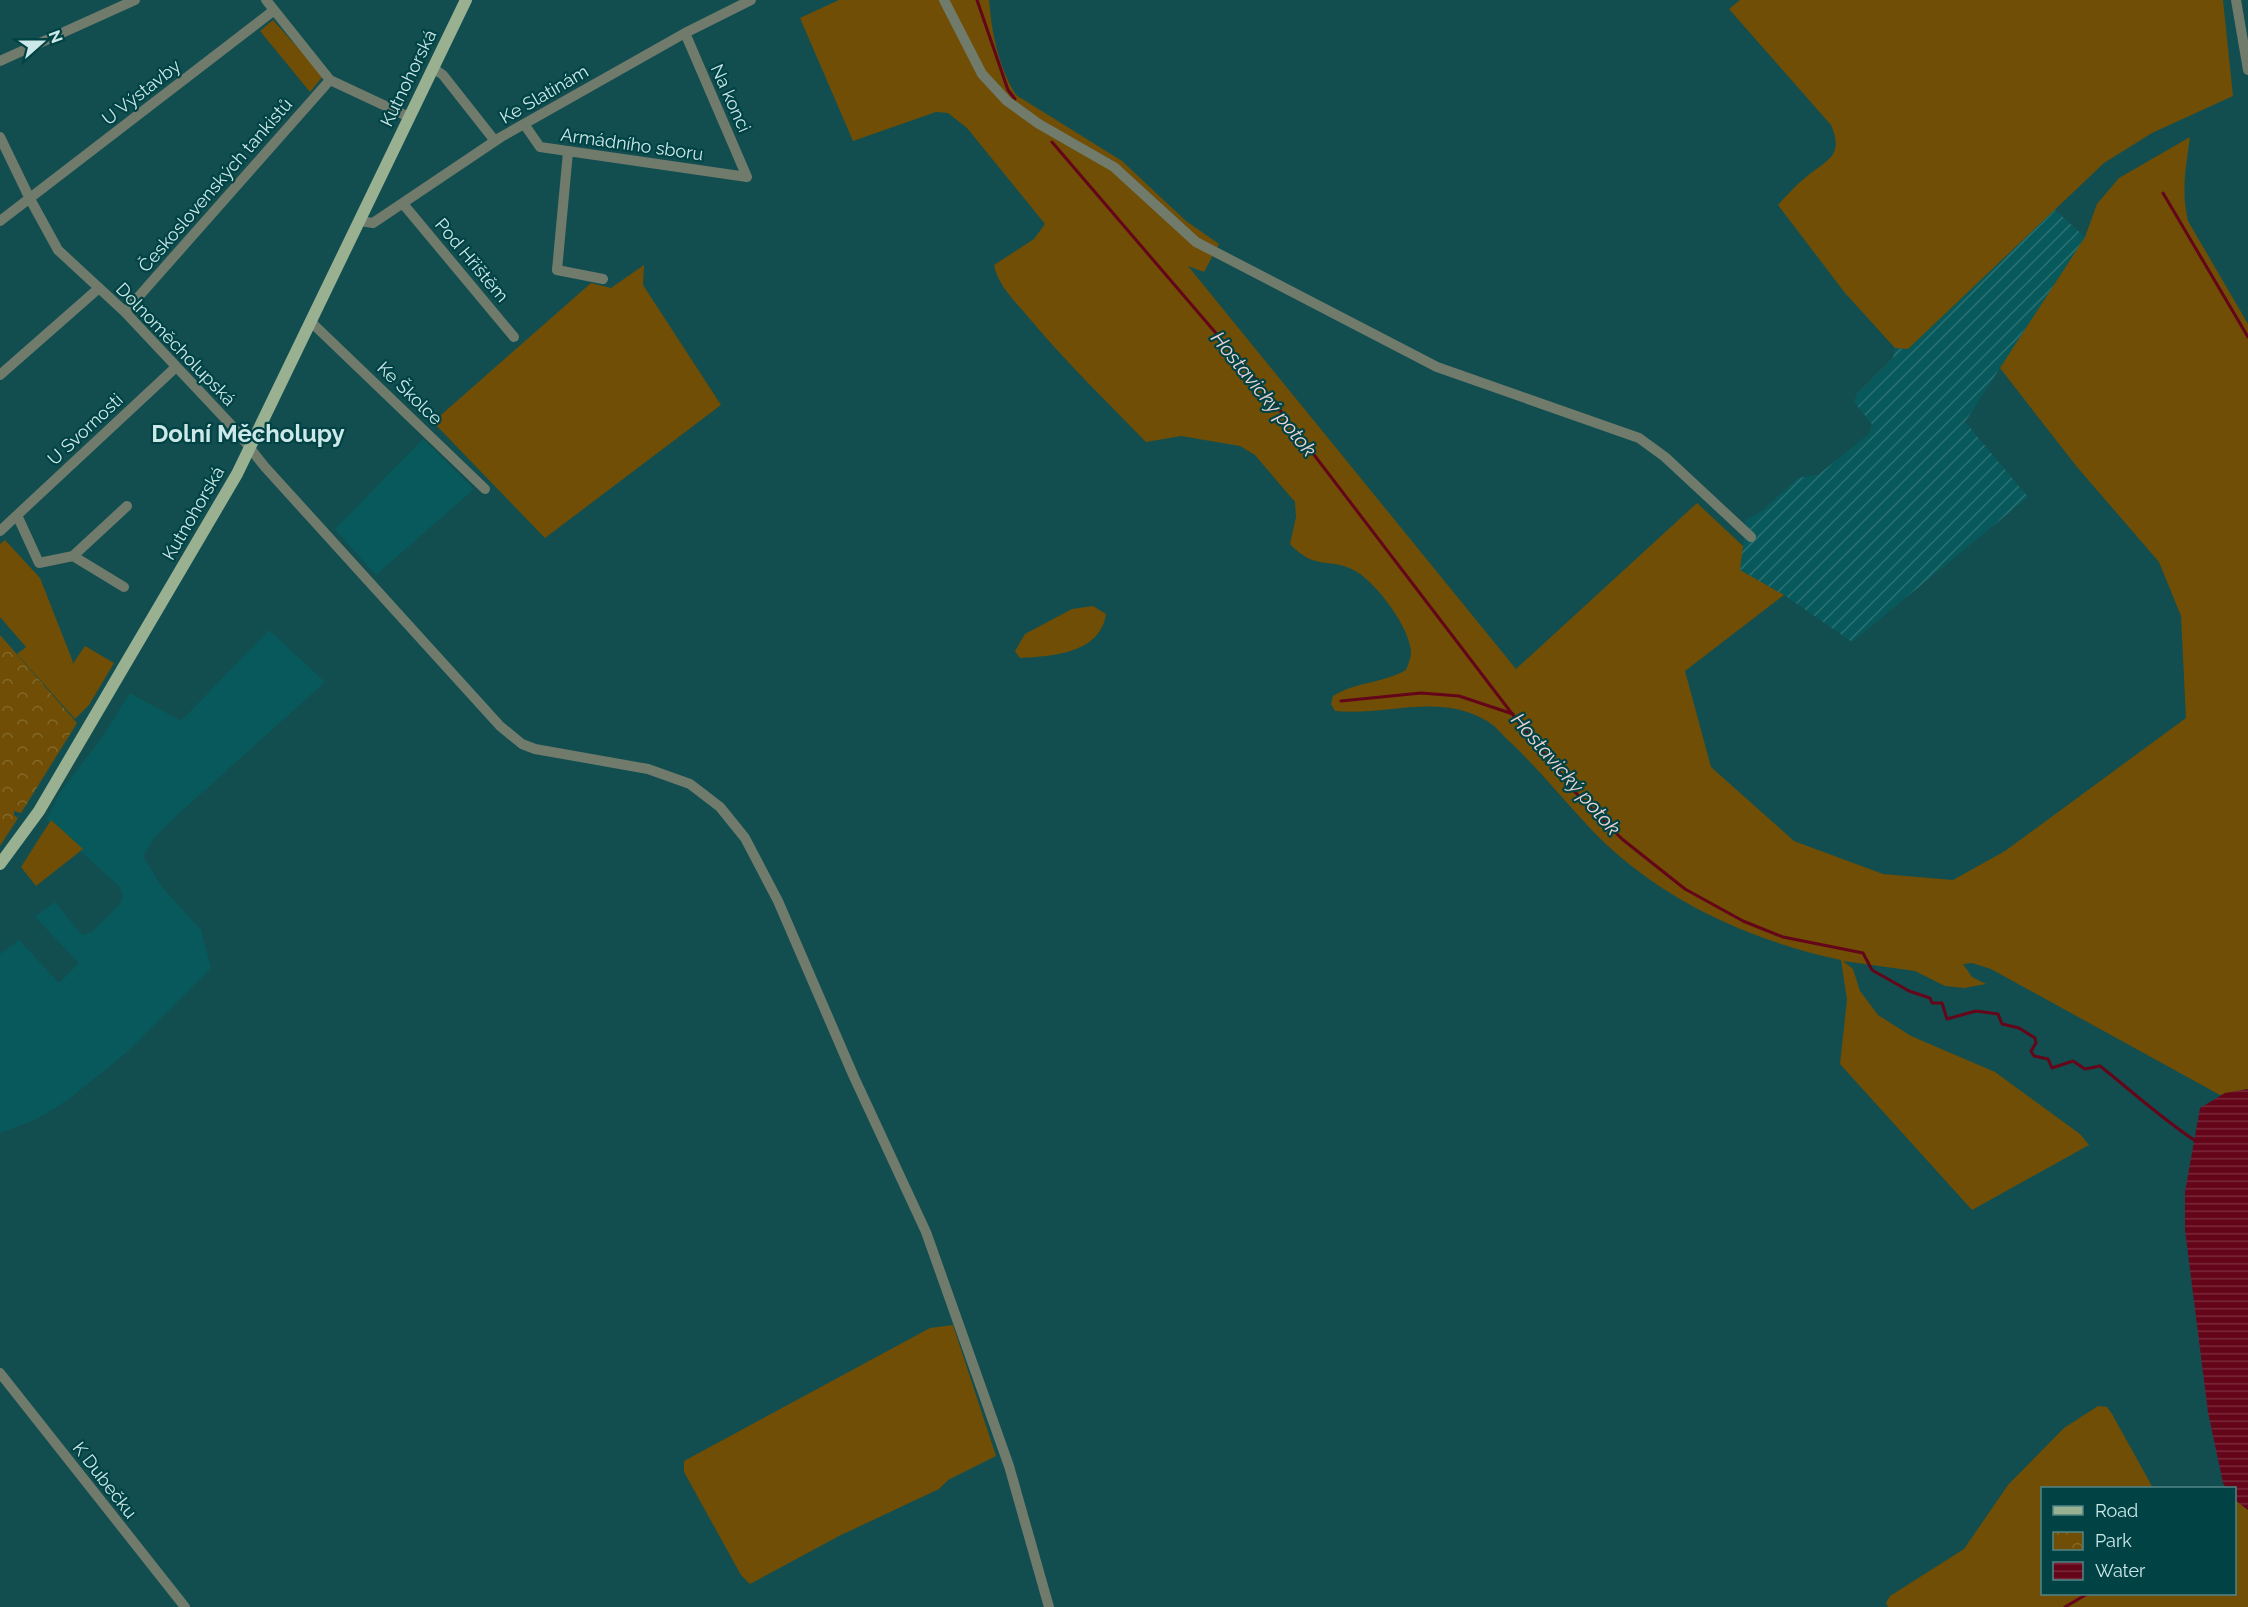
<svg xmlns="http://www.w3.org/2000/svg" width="2248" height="1607" viewBox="0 0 2248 1607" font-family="Raleway,sans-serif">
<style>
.built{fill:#08595c}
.industrial{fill:url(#industrial-furrows)}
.green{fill:#704e05}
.park{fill:url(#park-crowns)}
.water{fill:url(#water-rules)}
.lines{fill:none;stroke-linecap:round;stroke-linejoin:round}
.stream{stroke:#640519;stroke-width:3}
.minor{stroke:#707b6c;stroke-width:10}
.major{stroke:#99b091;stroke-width:12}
.labels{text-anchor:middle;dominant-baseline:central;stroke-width:4.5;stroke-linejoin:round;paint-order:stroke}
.street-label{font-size:18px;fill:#cce8e8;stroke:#014345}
.water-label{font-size:20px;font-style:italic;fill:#efd3d3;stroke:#014345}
.district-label{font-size:24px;font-weight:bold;fill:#cce8e8;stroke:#014345}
</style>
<defs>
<pattern id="industrial-furrows" width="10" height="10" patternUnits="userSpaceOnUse" patternTransform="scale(1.5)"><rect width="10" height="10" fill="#08595c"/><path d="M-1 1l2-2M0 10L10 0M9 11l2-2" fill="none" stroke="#2b7173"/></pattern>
<pattern id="park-crowns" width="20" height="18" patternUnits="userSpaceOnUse" patternTransform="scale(1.5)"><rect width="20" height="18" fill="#704e05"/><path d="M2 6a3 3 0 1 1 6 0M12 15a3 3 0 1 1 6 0" fill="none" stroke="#836829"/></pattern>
<pattern id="water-rules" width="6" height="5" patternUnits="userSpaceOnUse" patternTransform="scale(1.5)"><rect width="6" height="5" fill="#640519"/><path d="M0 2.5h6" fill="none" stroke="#79293a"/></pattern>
</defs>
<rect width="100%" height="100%" fill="#124e50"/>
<path class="built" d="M423 439 474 489 376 575 335 529Z
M269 630 325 682 175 817 154 838 143 856 161 886 201 930 211 968 127 1052 69 1099 37 1119 0 1133V954L19 940 59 983 79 963 35 917 55 902 82 935 92 932 120 904 123 896 120 887 46 820 61 791 101 739 130 693 181 721Z"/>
<path class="industrial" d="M2055 210 2085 237 1965 422 2028 497 1852 642 1784 595 1740 570 1746 520 1762 511 1798 478 1818 475 1869 434 1872 424 1854 402 1857 394 1893 358 1895 348 1908 349Z"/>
<path class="green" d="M839 0H989C992 34 998 65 1016 95L1122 161 1186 221 1219 244 1204 272 1188 266 1516 669 1697 503 1743 546 1740 570 1784 595 1685 671 1711 767 1794 841 1883 874 1953 880 2005 851 2186 718 2181 616 2159 562 2077 467 2000 368 2085 237 2097 204 2119 178 2190 137C2186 167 2181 191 2188 221L2248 324V1089L2220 1095 1991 969 1972 963 1963 964 1972 977 1986 984 1964 988 1945 986 1915 971 1843 961 1853 969 1860 991 1878 1015 1911 1036 1995 1072 2080 1134 2089 1145 1972 1210 1840 1064 1847 1000 1841 960C1747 940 1654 897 1588 826 1561 797 1536 766 1507 739 1501 733 1494 725 1487 721 1440 692 1386 716 1335 711L1331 704 1333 696C1355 682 1384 683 1406 670 1408 665 1411 658 1411 652 1410 628 1377 584 1357 572 1330 556 1316 572 1290 544L1296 517 1295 502 1255 455 1240 446 1181 436 1146 442C1106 401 1066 362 1029 318 1016 302 998 286 994 265L1034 239 1045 224 967 128 948 113 936 112 853 141 800 18Z
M1740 0H2223L2233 96 2152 133 2104 163 1908 349 1895 348 1845 293 1778 205C1786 196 1795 186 1805 178 1826 160 1845 157 1831 125L1729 9Z
M273 20 323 76 310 92 260 31Z
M644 265 643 285 721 405 545 538 433 422 591 283 611 288Z
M5 540 40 578 73 662 72 665 85 646 114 663 89 705 75 719 17 654 26 647 0 617V544Z
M1093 606 1106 614C1100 654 1052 656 1020 658L1015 651 1025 634 1072 609Z
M51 820 83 849 36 886 21 867Z
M953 1325 996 1456 948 1480 939 1489 839 1536 750 1584 741 1575 684 1472V1461L930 1328Z
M2098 1406 2107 1407 2112 1414 2153 1488H2042V1594H2234L2235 1499 2248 1510V1607H1888L1886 1603 1890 1596 1964 1549 2008 1485 2064 1428Z"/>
<path class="park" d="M0 635 77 723 21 813 14 811V815L18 818 0 846Z"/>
<path class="water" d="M2248 1089V1510L2235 1500 2234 1488H2226L2223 1483 2208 1412 2185 1230V1192L2200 1108 2225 1093Z"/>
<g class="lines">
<path class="stream" d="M977 0 1008 90 1015 99
M1052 142 1263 388 1513 715 1575 792 1622 839 1685 889 1743 921 1783 937 1863 953 1872 970 1909 991 1930 998 1932 1003H1942L1947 1019 1976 1011 1998 1014 2002 1024 2019 1028 2035 1038 2036 1043 2031 1051 2034 1056 2048 1059 2052 1068 2073 1061 2085 1069 2100 1066C2133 1092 2162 1119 2197 1142
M2163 193 2248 337
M1341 701 1421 693 1459 696 1513 714
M2065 1607 2087 1594"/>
<path class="minor" d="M266 0 330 80 409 117
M944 0 982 74 1007 101 1039 124 1114 167 1196 242 1437 367 1639 438 1665 457 1751 537
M2236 0 2248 70
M685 33 747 177
M0 61 135 0
M433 68 443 75 495 141
M524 124 540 147 747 177
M0 137 30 199 58 250 125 312 234 428 265 467 500 726 522 744 535 749 648 769 690 784 720 807 745 838 778 901 854 1077 926 1232 1009 1466 1049 1607
M568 152 557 270 603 279
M404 205 514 337
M0 221 273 11
M360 221 373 223 501 137 685 33 751 0
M125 312 330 80
M311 322 485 489
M0 375 99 288
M17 515 39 563 73 556 127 506
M0 531 176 367
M73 556 124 587
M0 1373 185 1607"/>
<path class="major" d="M0 864 39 811 237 474 466 0"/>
</g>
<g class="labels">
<g class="street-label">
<text transform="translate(408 78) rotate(-64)">Kutnohorská</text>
<text transform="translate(141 92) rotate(-38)">U Výstavby</text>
<text transform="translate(544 94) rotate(-30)">Ke Slatinám</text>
<text transform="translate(731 98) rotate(66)">Na konci</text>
<text transform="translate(632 144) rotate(8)">Armádního sboru</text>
<text transform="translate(215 185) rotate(-49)">Československých tankistů</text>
<text transform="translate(472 260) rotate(50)">Pod Hřištěm</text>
<text transform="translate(176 344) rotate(46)">Dolnoměcholupská</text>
<text transform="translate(410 393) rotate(44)">Ke Školce</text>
<text transform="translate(85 429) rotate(-43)">U Svornosti</text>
<text transform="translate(193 513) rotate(-60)">Kutnohorská</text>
<text transform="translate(105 1480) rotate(52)">K Dubečku</text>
</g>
<g class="water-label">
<text transform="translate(1264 394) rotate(51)">Hostavický potok</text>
<text transform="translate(1566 774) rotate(49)">Hostavický potok</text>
</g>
<g class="district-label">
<text x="248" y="433">Dolní Měcholupy</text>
</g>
</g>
<rect x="2041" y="1487" width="195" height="108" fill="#014345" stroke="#528586" stroke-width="1.5"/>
<rect x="2053" y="1506" width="30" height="9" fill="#99b091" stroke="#528586" stroke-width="1.5"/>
<text x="2095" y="1517" font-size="18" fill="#cce8e8">Road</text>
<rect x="2053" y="1532" width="30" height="18" fill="url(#park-crowns)" stroke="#528586" stroke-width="1.5"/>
<text x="2095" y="1547" font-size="18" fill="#cce8e8">Park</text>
<rect x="2053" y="1562" width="30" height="18" fill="url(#water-rules)" stroke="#528586" stroke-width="1.5"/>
<text x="2095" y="1577" font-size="18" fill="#cce8e8">Water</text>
<g transform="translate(42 42) rotate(69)" stroke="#014345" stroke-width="4.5" paint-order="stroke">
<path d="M0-4.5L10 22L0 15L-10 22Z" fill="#cce8e8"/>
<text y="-9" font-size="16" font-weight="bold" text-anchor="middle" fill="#cce8e8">N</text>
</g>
</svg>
